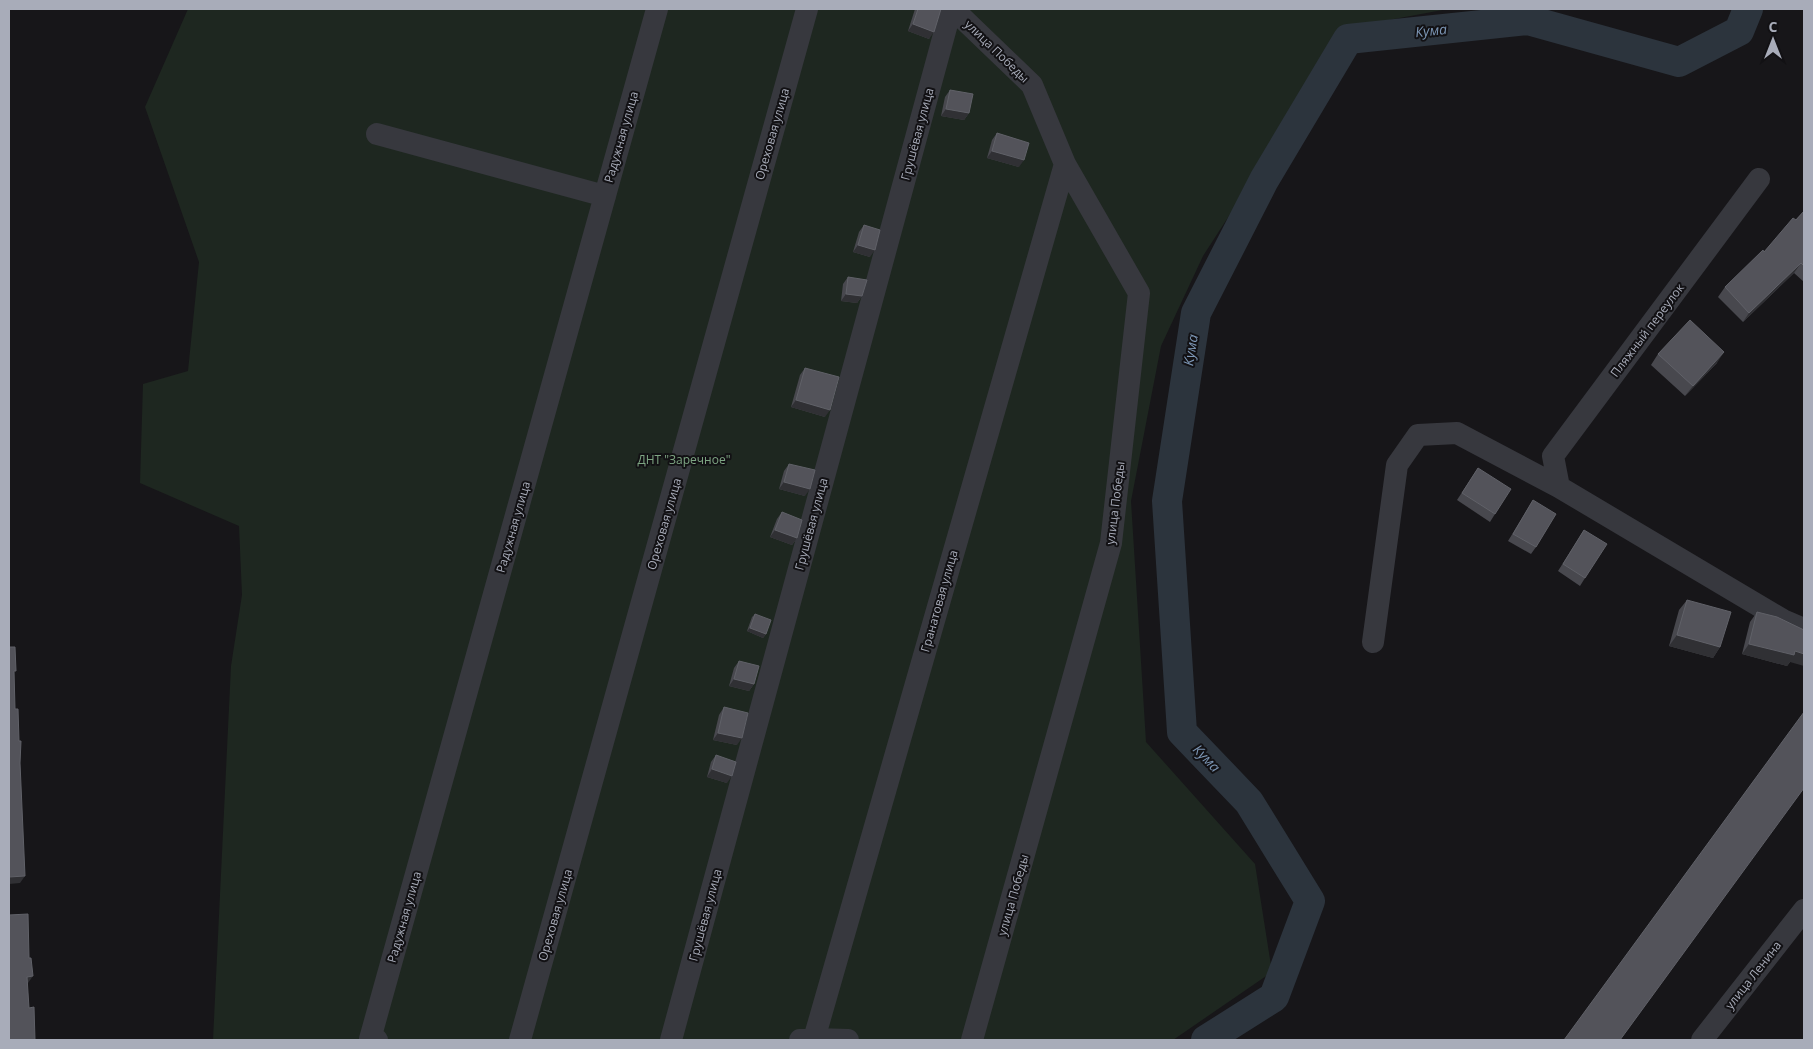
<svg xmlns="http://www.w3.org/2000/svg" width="1813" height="1049" viewBox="0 0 1813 1049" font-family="'Open Sans',sans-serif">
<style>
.green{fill:#1e2720}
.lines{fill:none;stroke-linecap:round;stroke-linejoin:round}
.river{stroke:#2c343d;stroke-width:30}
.minor{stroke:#37383e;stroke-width:22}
.wall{fill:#48484e}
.shaded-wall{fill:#303034}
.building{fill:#53535a;stroke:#606168}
.labels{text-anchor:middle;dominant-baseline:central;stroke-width:4;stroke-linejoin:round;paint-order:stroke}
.street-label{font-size:12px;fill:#a8acb9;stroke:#121114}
.park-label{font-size:12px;fill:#7ea583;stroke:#121114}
.water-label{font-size:14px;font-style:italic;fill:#7d97b6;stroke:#121114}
</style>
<rect width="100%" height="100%" fill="#171619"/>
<path class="green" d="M188 9H1448L1351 27 1203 256 1161 346 1131 501 1146 742 1255 864 1272 972 1173 1040H213L231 666 242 595 239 526 140 483 143 384 188 371 199 262 145 107Z"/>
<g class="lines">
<path class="river" d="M1206 1040 1274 997 1310 901 1249 802 1182 732 1167 501 1196 313 1264 180 1348 39 1528 20 1679 62 1739 31 1748 9"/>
<path class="minor" d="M953 9 1032 85 1065 164 1139 293 1111 543 972 1040
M377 134 605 196
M1759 179 1553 456 1559 487 1783 620 1804 629
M1373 642 1397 465 1418 435 1457 433 1559 487
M814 1039 1065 164
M377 1040 370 1039 657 9
M520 1040 807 9
M671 1040 951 9
M800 1040 814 1039 848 1040
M1702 1040 1804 910"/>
</g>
<path class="wall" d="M915 9H941L929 39 908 31Z
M950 90 969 113 964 120 941 116 945 97Z
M997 133 1019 167 987 158 992 140Z
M1804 211V282L1794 273 1743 322 1718 297 1725 287 1764 252Z
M864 225 870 257 853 252 859 232Z
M848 277 862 296 857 303 841 301 843 284Z
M1658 354 1717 363 1685 396 1651 365Z
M805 368 825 417 791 407 800 375Z
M789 464 805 496 779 489 784 471Z
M1478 468 1495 514 1490 522 1457 500Z
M1533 500 1536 547 1531 554 1508 541Z
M782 512 797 538 792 545 770 537 777 519Z
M1584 530 1585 578 1580 586 1558 571Z
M1687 600 1720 647 1713 658 1669 646 1679 610Z
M1757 612 1790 662 1787 666 1742 654 1750 622Z
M755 614 766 634 763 638 747 631 752 617Z
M739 661 754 684 749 691 729 686 734 668Z
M724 707 737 745 713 740 719 715Z
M716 755 727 783 707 777 711 762Z"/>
<path class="shaded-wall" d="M913 24 934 32 929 39 908 31Z
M946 109 969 113 964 120 941 116Z
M992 151 1024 160 1019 167 987 158Z
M858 245 875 250 870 257 853 252Z
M1801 263 1794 273 1743 322 1749 313Z
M846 294 862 296 857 303 841 301Z
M1724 352 1717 363 1685 396 1693 386Z
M796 400 830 410 825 417 791 407Z
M784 482 810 489 805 496 779 489Z
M775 530 797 538 792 545 770 537Z
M750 628 766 634 763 638 747 631Z
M1677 635 1720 647 1713 658 1669 646Z
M1749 644 1795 651 1804 654V666L1790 662 1787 666 1742 654Z
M734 679 754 684 749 691 729 686Z
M718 733 742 738 737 745 713 740Z
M712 769 732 776 727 783 707 777Z
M25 876 20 883 9 884V877Z
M33 976 28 983 22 984 27 977Z"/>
<path class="building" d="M918 9H941L934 32 913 24Z
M950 90 973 94 969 113 946 109Z
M997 133 1029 143 1024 160 992 151Z
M1804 211V266L1801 263 1749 313 1725 287 1763 250 1764 252 1793 218 1796 220Z
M864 225 880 230 875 250 858 245Z
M848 277 867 280 862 296 846 294Z
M1690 320 1724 352 1693 386 1658 354Z
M805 368 839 377 830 410 796 400Z
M789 464 815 470 810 489 784 482Z
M1478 468 1511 489 1495 514 1462 493Z
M1533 500 1556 514 1536 547 1513 534Z
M782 512 802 520 797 538 775 530Z
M1584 530 1607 544 1585 578 1563 564Z
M1687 600 1731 612 1720 647 1677 635Z
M1757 612 1777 617 1804 630V654L1795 651 1794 655 1749 644Z
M755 614 771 620 766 634 750 628Z
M9 647H15L16 671H14L15 709H18L19 741H21L20 763 25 876 9 877Z
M739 661 759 666 754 684 734 679Z
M724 707 748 713 742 738 718 733Z
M1804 712V788L1620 1040H1564Z
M716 755 736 762 732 776 712 769Z
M28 914 29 958H31L33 976 27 977 29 1008 34 1007 35 1040H9V915Z"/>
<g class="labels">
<g class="street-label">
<text transform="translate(997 51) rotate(44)">улица Победы</text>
<text transform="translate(772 134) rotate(-74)">Ореховая улица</text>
<text transform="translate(917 134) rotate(-75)">Грушёвая улица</text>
<text transform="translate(621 137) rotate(-74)">Радужная улица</text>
<text transform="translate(1647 330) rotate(-53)">Пляжный переулок</text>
<text transform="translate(1115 503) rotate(-83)">улица Победы</text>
<text transform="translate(664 524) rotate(-74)">Ореховая улица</text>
<text transform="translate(811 524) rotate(-75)">Грушёвая улица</text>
<text transform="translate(513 527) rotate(-74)">Радужная улица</text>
<text transform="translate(939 601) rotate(-74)">Гранатовая улица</text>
<text transform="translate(1013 895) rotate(-74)">улица Победы</text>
<text transform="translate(555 915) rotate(-74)">Ореховая улица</text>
<text transform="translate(705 915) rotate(-75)">Грушёвая улица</text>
<text transform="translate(404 917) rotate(-74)">Радужная улица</text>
<text transform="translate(1753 975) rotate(-52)">улица Ленина</text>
</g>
<g class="park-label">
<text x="684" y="459">ДНТ "Заречное"</text>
</g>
<g class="water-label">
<text transform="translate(1431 30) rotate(-6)">Кума</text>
<text transform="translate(1190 350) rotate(-81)">Кума</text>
<text transform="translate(1207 758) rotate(46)">Кума</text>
</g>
</g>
<rect width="1813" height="1049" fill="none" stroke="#a8acb9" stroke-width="20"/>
<g transform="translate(1773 40)" stroke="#121114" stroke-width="4" paint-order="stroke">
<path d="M0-4L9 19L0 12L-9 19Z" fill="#a8acb9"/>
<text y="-8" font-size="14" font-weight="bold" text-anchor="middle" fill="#a8acb9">С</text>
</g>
</svg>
